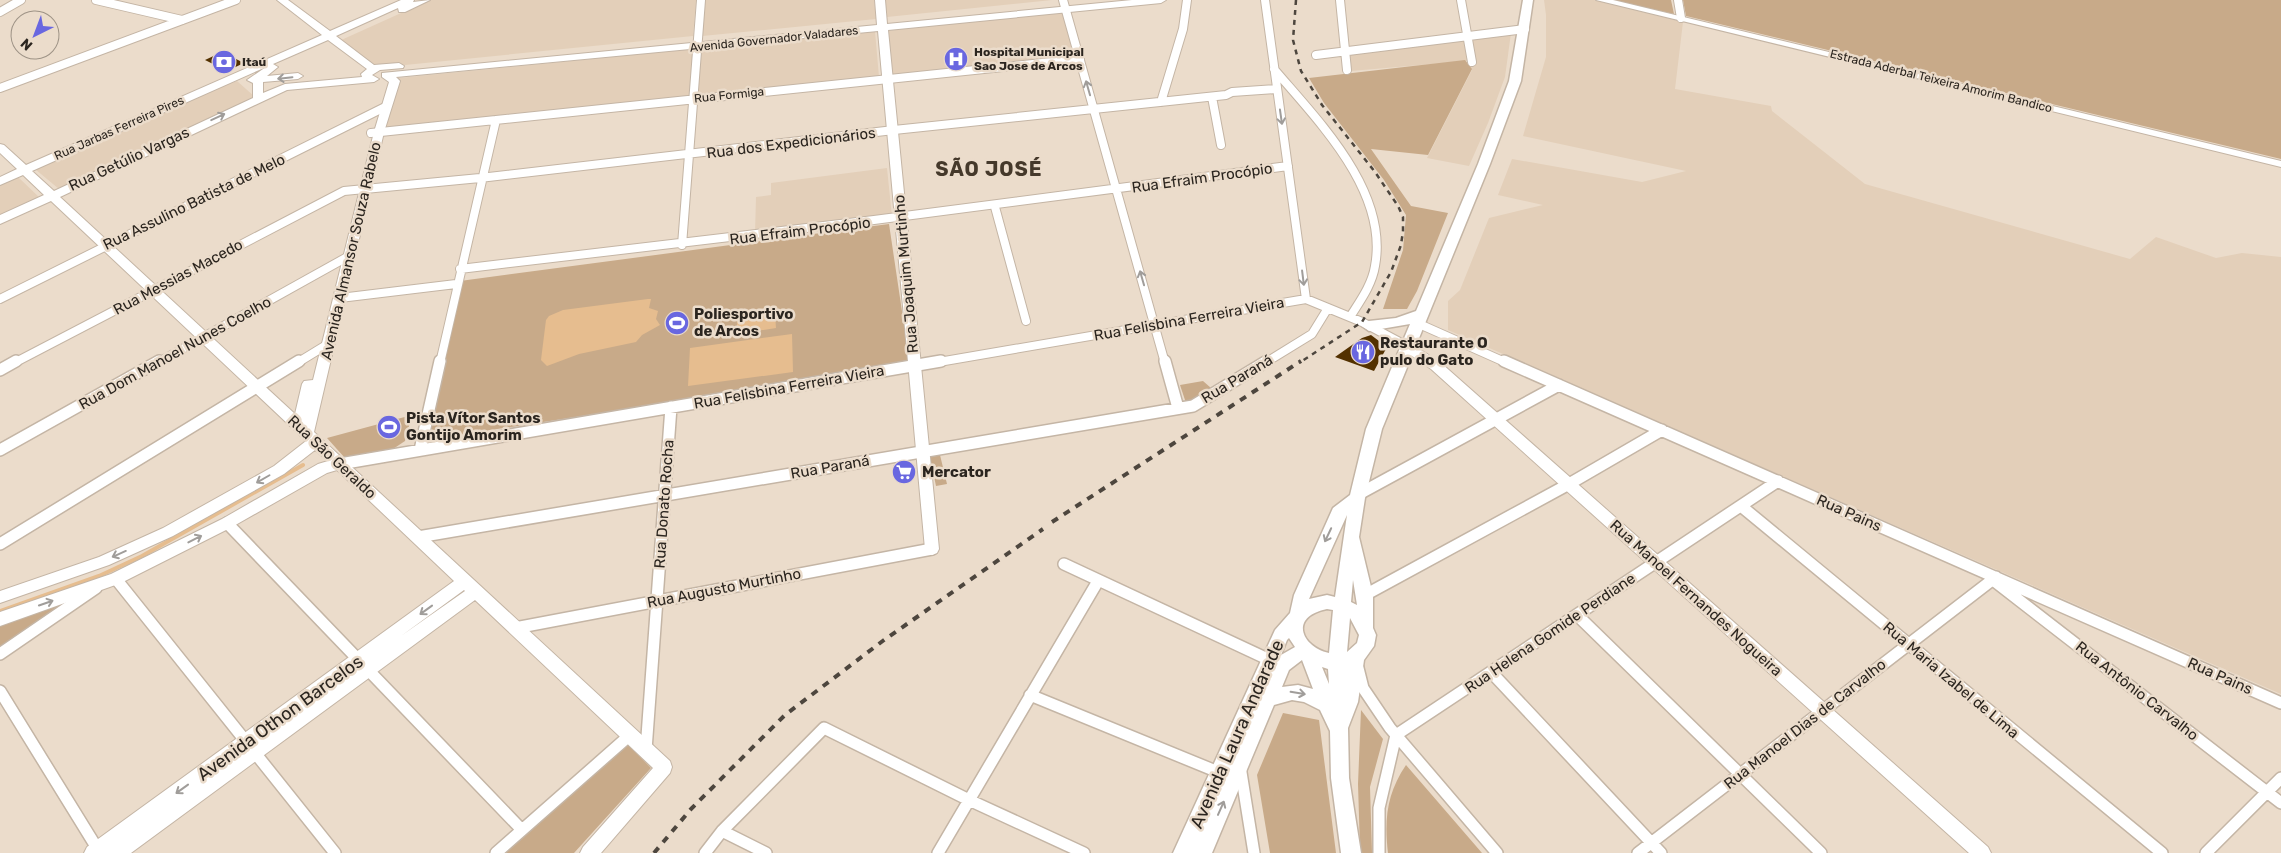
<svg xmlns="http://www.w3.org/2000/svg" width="2281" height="853" viewBox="0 0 2281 853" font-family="Rubik,sans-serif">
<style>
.built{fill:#e3cfb9}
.green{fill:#c8aa89}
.water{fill:#e6bd8f}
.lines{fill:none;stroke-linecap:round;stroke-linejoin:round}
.stream{stroke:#e6bd8f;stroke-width:4}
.building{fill:#533100}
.street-far1-casing{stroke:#c4b5a5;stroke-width:10}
.street-casing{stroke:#c4b5a5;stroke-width:14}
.secondary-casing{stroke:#c4b5a5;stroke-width:2}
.primary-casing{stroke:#c4b5a5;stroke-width:3}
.street-far1{stroke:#fff;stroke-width:8}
.street{stroke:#fff;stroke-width:11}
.secondary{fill:#fff;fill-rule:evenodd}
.primary{fill:#fff;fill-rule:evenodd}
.rail-far1{stroke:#4d463e;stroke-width:2.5;stroke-dasharray:5 5;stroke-linecap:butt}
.rail{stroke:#4d463e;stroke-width:4;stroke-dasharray:7 7;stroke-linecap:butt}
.oneway{stroke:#a09d9a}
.labels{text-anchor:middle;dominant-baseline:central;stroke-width:5;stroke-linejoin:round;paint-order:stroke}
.far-street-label{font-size:12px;fill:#2b251f;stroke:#ebdccb}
.far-poi-label{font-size:12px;font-weight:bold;fill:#2b251f;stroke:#ebdccb;text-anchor:start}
.street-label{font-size:15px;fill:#2b251f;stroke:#ebdccb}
.poi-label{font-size:15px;font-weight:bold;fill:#2b251f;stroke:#ebdccb;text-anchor:start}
.near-street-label{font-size:18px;fill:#2b251f;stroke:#ebdccb}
.district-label{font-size:20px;font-weight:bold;letter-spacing:1px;fill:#45392b;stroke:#ebdccb}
</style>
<rect width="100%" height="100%" fill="#ebdccb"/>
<path class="built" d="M430 0H696L693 36 375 68 339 41Z
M705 0H874L876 19 702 36Z
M885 0H1052L887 17Z
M1544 0H1594L1683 22 1675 89 1771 106 1772 111 1865 184 2130 259 2156 237 2216 258 2242 253 2281 257V694L1448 330V301L1460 290 1489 218 1543 205 1498 195 1512 159 1642 182 1686 171 1523 136 1546 57V15Z
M1062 11 1074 57 893 76 887 31Z
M875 31 879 77 697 97 702 50Z
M1511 33 1505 77 1488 123 1469 166 1427 158 1472 70 1468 63 1476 62 1469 38Z
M1464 39 1467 61 1351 71 1346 53Z
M693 49 689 98 381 130 399 78Z
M237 81 255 97 59 189 35 169 197 96Z
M887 168 892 217 755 233 756 197 771 195V183Z
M18 177 41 199 0 218V184Z"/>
<path class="green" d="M1610 0H1671L1674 14Z
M1683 0H2281V159L1686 16Z
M1465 60 1472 69 1428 155 1371 149 1411 206 1448 213 1417 291 1407 309H1383L1403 250 1406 215 1384 180 1324 103 1309 78Z
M889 224 910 365 427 440 460 281Z
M1203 381 1211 388 1186 403 1180 385Z
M412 415 405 441 393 449 344 457 327 438Z
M940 455 947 484 936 486 930 457Z
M104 583 0 654V619Z
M1361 710 1383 739 1370 787 1372 853H1360V849L1358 784Z
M1283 713 1319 720 1336 853H1270L1257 775Z
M626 742 651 768 574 853H501Z
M1406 765 1482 853H1388C1384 819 1387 793 1406 765Z"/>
<path class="water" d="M648 299H651L649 308 658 311 656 319 660 325 642 335 636 342 579 354 547 366 541 360 546 320 549 316 563 310Z
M775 314 776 328 737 334V319Z
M792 334 793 372 688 386 690 348Z"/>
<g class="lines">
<path class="stream" d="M0 611 99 576 142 556 303 465"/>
</g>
<path class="building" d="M222 52 244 63 227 71 205 60Z
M1371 335 1387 347 1374 371 1335 357 1362 338Z
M912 463 914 477 895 480 893 466Z"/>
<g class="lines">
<g class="street-far1-casing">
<path id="street-far1" d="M96 0 182 20
M1063 0 1165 363
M1265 0 1306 299
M1340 0 1347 70
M1461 0 1472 62
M1678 0 1681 18
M0 12 21 0
M1316 55 1525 29
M1274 69C1318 121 1389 191 1375 266 1372 285 1360 301 1350 317
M0 88 236 0
M1212 97 1221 145
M1161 102 1183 29 1187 0
M371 133 1080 59
M995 207 1026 321
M682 245 701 0
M460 269 874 220 1288 166
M340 298 456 284
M0 299 387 106
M1417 323 1507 363
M14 363 344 191 480 178 894 130 1226 95 1232 92 1276 89
M157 363 349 256
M297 363 328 344
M440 363 496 120
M933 363 1306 299 1362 322 1407 346
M1265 363 1312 334 1328 308"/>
</g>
<g class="street-casing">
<path id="street" d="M1165 361 1178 408
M1504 361 2281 703
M0 370 16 361
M0 450 159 361
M420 450 440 361
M340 464 941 361
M1359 494 1559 385
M1741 506 2162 853
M227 523 522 830
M418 537 1193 406 1267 361
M0 544 299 361
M1064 564 1274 662
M116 579 335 853
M1993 580 2281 803
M1365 595 1569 484 1662 430
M1577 615 1821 853
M515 628 932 549
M0 654 96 588
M1358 668 1363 688 1390 728 1497 853
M1491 672 1661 853
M0 691 100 853
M1030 695 1223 774
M646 750 671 407
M1240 766 1254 853
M722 831 766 853
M496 853 630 735
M705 853 722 831 824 728 969 800 1084 853
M938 853 1098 581
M1379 853V808L1396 735 1778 481
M1638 853 1996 577
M2206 853 2281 778"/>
</g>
<g class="secondary-casing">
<path id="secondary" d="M277 0H288L330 31 401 0H414L413 2 430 0 405 12H399L398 8 336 36 374 65 399 63 404 66 403 68 380 70 372 75 379 79 374 82 287 90 60 197 295 414 302 384 304 381 313 380 374 132 389 82 382 77V73L877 25 875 0H885L887 24 1132 0H1166L1161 3 888 30 939 549 937 553 932 555 927 553 925 549 878 31 396 77 400 81 384 132 314 432 670 761 672 767 670 773 601 853H580L583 847 653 768 475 600 131 853H84L87 847 454 581 337 470 327 473 232 527 121 583 0 626V612L111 574 222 519 318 464 328 461 315 450 284 474 173 536 109 565 0 603V591L99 557 163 528 274 466 306 441 51 201 0 224V215L44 195 23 175 0 185V177L17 169 0 153V144L4 145 26 165 322 35ZM328 40 367 69 361 74 362 77 285 84 263 93V82L298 79 303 76 298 73 267 76 278 67 273 64ZM266 67 247 80 253 83V98L54 191 32 171ZM464 590 465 591 401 636Z
M1596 0H1613L2281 161V167Z
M1407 341 1441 363 1988 847 1991 853H1969L1431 369 1402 349 1401 346Z"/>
</g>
<g class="primary-casing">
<path id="primary" d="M1523 0H1533L1521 81 1490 164 1382 429 1365 498 1359 537 1373 595V628L1376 635 1374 646 1364 660 1358 702 1348 728 1349 778 1361 853H1341L1331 778 1330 731 1320 710 1304 702 1292 700 1274 705 1212 853H1173L1275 630 1290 613 1294 595 1333 508 1350 495 1366 429 1410 324 1369 331 1362 326 1369 321 1396 318 1416 311 1478 164 1509 81ZM1347 515 1335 597 1327 595 1309 599ZM1353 580 1357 605 1351 602ZM1327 609 1333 610 1329 653C1302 647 1288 617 1327 609ZM1350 618 1359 635 1357 643 1347 652ZM1289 638 1295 647 1281 655 1287 640ZM1302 660 1313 689 1298 685 1282 687 1289 670ZM1322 667 1328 669 1329 684Z"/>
</g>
<use href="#street-far1" class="street-far1"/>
<use href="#street" class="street"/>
<use href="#secondary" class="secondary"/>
<use href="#primary" class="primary"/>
<path class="rail-far1" d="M1296 0 1293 40 1301 71 1322 105 1375 172 1398 206 1403 217V231L1401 245 1391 272 1362 322 1299 363"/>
<path class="rail" d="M1052 522 1301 361
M654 853 691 809 785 715 884 640 1043 529"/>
</g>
<defs><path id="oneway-shaft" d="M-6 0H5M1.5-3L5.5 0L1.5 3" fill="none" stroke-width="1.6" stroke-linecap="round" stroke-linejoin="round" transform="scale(1.25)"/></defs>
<g class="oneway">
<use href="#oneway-shaft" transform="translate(285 78) rotate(174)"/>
<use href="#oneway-shaft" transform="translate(1088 88) rotate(-106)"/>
<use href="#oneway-shaft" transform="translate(218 117) rotate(-25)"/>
<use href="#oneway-shaft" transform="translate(1281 117) rotate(82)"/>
<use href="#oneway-shaft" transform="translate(1142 278) rotate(-106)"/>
<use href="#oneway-shaft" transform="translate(1303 278) rotate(83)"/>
<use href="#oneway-shaft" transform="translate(263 479) rotate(150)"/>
<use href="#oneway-shaft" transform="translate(1328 535) rotate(115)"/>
<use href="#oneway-shaft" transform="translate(195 539) rotate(-27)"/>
<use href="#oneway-shaft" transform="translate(119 554) rotate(156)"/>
<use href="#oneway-shaft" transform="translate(46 603) rotate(-19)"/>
<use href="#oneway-shaft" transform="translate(426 610) rotate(144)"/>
<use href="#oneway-shaft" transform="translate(1298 693) rotate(9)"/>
<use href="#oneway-shaft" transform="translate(182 789) rotate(144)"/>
<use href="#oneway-shaft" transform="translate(1221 808) rotate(-66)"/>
</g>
<defs>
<g id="hospital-disc" transform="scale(1.25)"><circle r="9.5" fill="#6967e0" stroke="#ebdccb"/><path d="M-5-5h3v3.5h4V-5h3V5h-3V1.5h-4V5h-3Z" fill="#fff"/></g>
<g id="bank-disc" transform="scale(1.25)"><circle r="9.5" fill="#6967e0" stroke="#ebdccb"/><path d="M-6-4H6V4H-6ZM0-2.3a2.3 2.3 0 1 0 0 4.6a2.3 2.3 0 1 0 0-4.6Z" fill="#fff"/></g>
<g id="stadium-disc" transform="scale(1.25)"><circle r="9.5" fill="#6967e0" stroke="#ebdccb"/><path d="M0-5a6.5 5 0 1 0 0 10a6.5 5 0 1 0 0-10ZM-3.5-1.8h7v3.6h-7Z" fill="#fff"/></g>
<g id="restaurant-disc" transform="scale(1.25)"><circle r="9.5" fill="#6967e0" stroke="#ebdccb"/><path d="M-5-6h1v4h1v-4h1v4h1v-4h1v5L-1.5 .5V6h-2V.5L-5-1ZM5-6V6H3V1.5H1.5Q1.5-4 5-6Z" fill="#fff"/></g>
<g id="supermarket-disc" transform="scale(1.25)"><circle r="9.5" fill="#6967e0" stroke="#ebdccb"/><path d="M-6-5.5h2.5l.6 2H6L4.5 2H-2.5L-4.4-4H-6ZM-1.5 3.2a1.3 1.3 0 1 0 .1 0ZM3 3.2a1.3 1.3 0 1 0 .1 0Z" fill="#fff"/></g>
</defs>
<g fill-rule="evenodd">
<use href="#hospital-disc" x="956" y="59"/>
<use href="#bank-disc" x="224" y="62"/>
<use href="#stadium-disc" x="677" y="323"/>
<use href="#restaurant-disc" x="1363" y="352"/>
<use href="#stadium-disc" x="389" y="427"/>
<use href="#supermarket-disc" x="904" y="472"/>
</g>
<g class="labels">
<g class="far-street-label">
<text transform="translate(774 39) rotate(-6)">Avenida Governador Valadares</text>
<text transform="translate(1941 81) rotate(14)">Estrada Aderbal Teixeira Amorim Bandico</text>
<text transform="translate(729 95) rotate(-6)">Rua Formiga</text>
<text transform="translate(119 128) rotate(-24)">Rua Jarbas Ferreira Pires</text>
</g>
<g class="far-poi-label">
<text x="974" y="52">Hospital Municipal<tspan x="974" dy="14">Sao Jose de Arcos</tspan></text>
<text x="242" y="62">Itaú</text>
</g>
<g class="street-label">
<text transform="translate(791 143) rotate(-7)">Rua dos Expedicionários</text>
<text transform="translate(129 159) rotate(-25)">Rua Getúlio Vargas</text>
<text transform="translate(1202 178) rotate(-8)">Rua Efraim Procópio</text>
<text transform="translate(194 202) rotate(-26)">Rua Assulino Batista de Melo</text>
<text transform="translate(800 231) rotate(-7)">Rua Efraim Procópio</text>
<text transform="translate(351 251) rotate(-77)">Avenida Almansor Souza Rabelo</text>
<text transform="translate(906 274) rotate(-95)">Rua Joaquim Murtinho</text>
<text transform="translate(178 277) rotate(-28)">Rua Messias Macedo</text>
<text transform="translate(1189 319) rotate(-10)">Rua Felisbina Ferreira Vieira</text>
<text transform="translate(175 353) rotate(-29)">Rua Dom Manoel Nunes Coelho</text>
<text transform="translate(1237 379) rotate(-31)">Rua Paraná</text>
<text transform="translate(789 387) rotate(-10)">Rua Felisbina Ferreira Vieira</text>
<text transform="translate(332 457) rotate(43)">Rua São Geraldo</text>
<text transform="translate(830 467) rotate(-10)">Rua Paraná</text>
<text transform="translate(664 504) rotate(-86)">Rua Donato Rocha</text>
<text transform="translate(1849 513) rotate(24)">Rua Pains</text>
<text transform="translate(724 588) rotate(-11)">Rua Augusto Murtinho</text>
<text transform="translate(1696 598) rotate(42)">Rua Manoel Fernandes Nogueira</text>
<text transform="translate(1550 633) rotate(-34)">Rua Helena Gomide Perdiane</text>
<text transform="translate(2220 676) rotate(24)">Rua Pains</text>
<text transform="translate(1951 680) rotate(40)">Rua Maria Izabel de Lima</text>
<text transform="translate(2137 691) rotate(38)">Rua Antônio Carvalho</text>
<text transform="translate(1805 724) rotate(-38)">Rua Manoel Dias de Carvalho</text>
</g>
<g class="poi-label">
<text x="694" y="314">Poliesportivo<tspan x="694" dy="17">de Arcos</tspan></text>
<text x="1380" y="343">Restaurante O<tspan x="1380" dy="17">pulo do Gato</tspan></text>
<text x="406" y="418">Pista Vítor Santos<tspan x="406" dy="17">Gontijo Amorim</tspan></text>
<text x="922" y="472">Mercator</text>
</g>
<g class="near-street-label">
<text transform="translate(280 718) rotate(-36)">Avenida Othon Barcelos</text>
<text transform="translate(1237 734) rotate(-66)">Avenida Laura Andarade</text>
</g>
<g class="district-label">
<text x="989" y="169">SÃO JOSÉ</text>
</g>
</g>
<g transform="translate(35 35) rotate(222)"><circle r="24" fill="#ebdccb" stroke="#9e9386"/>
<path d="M0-4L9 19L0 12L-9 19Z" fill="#6967e0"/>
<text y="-8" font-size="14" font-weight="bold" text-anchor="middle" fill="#2b251f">N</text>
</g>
</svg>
